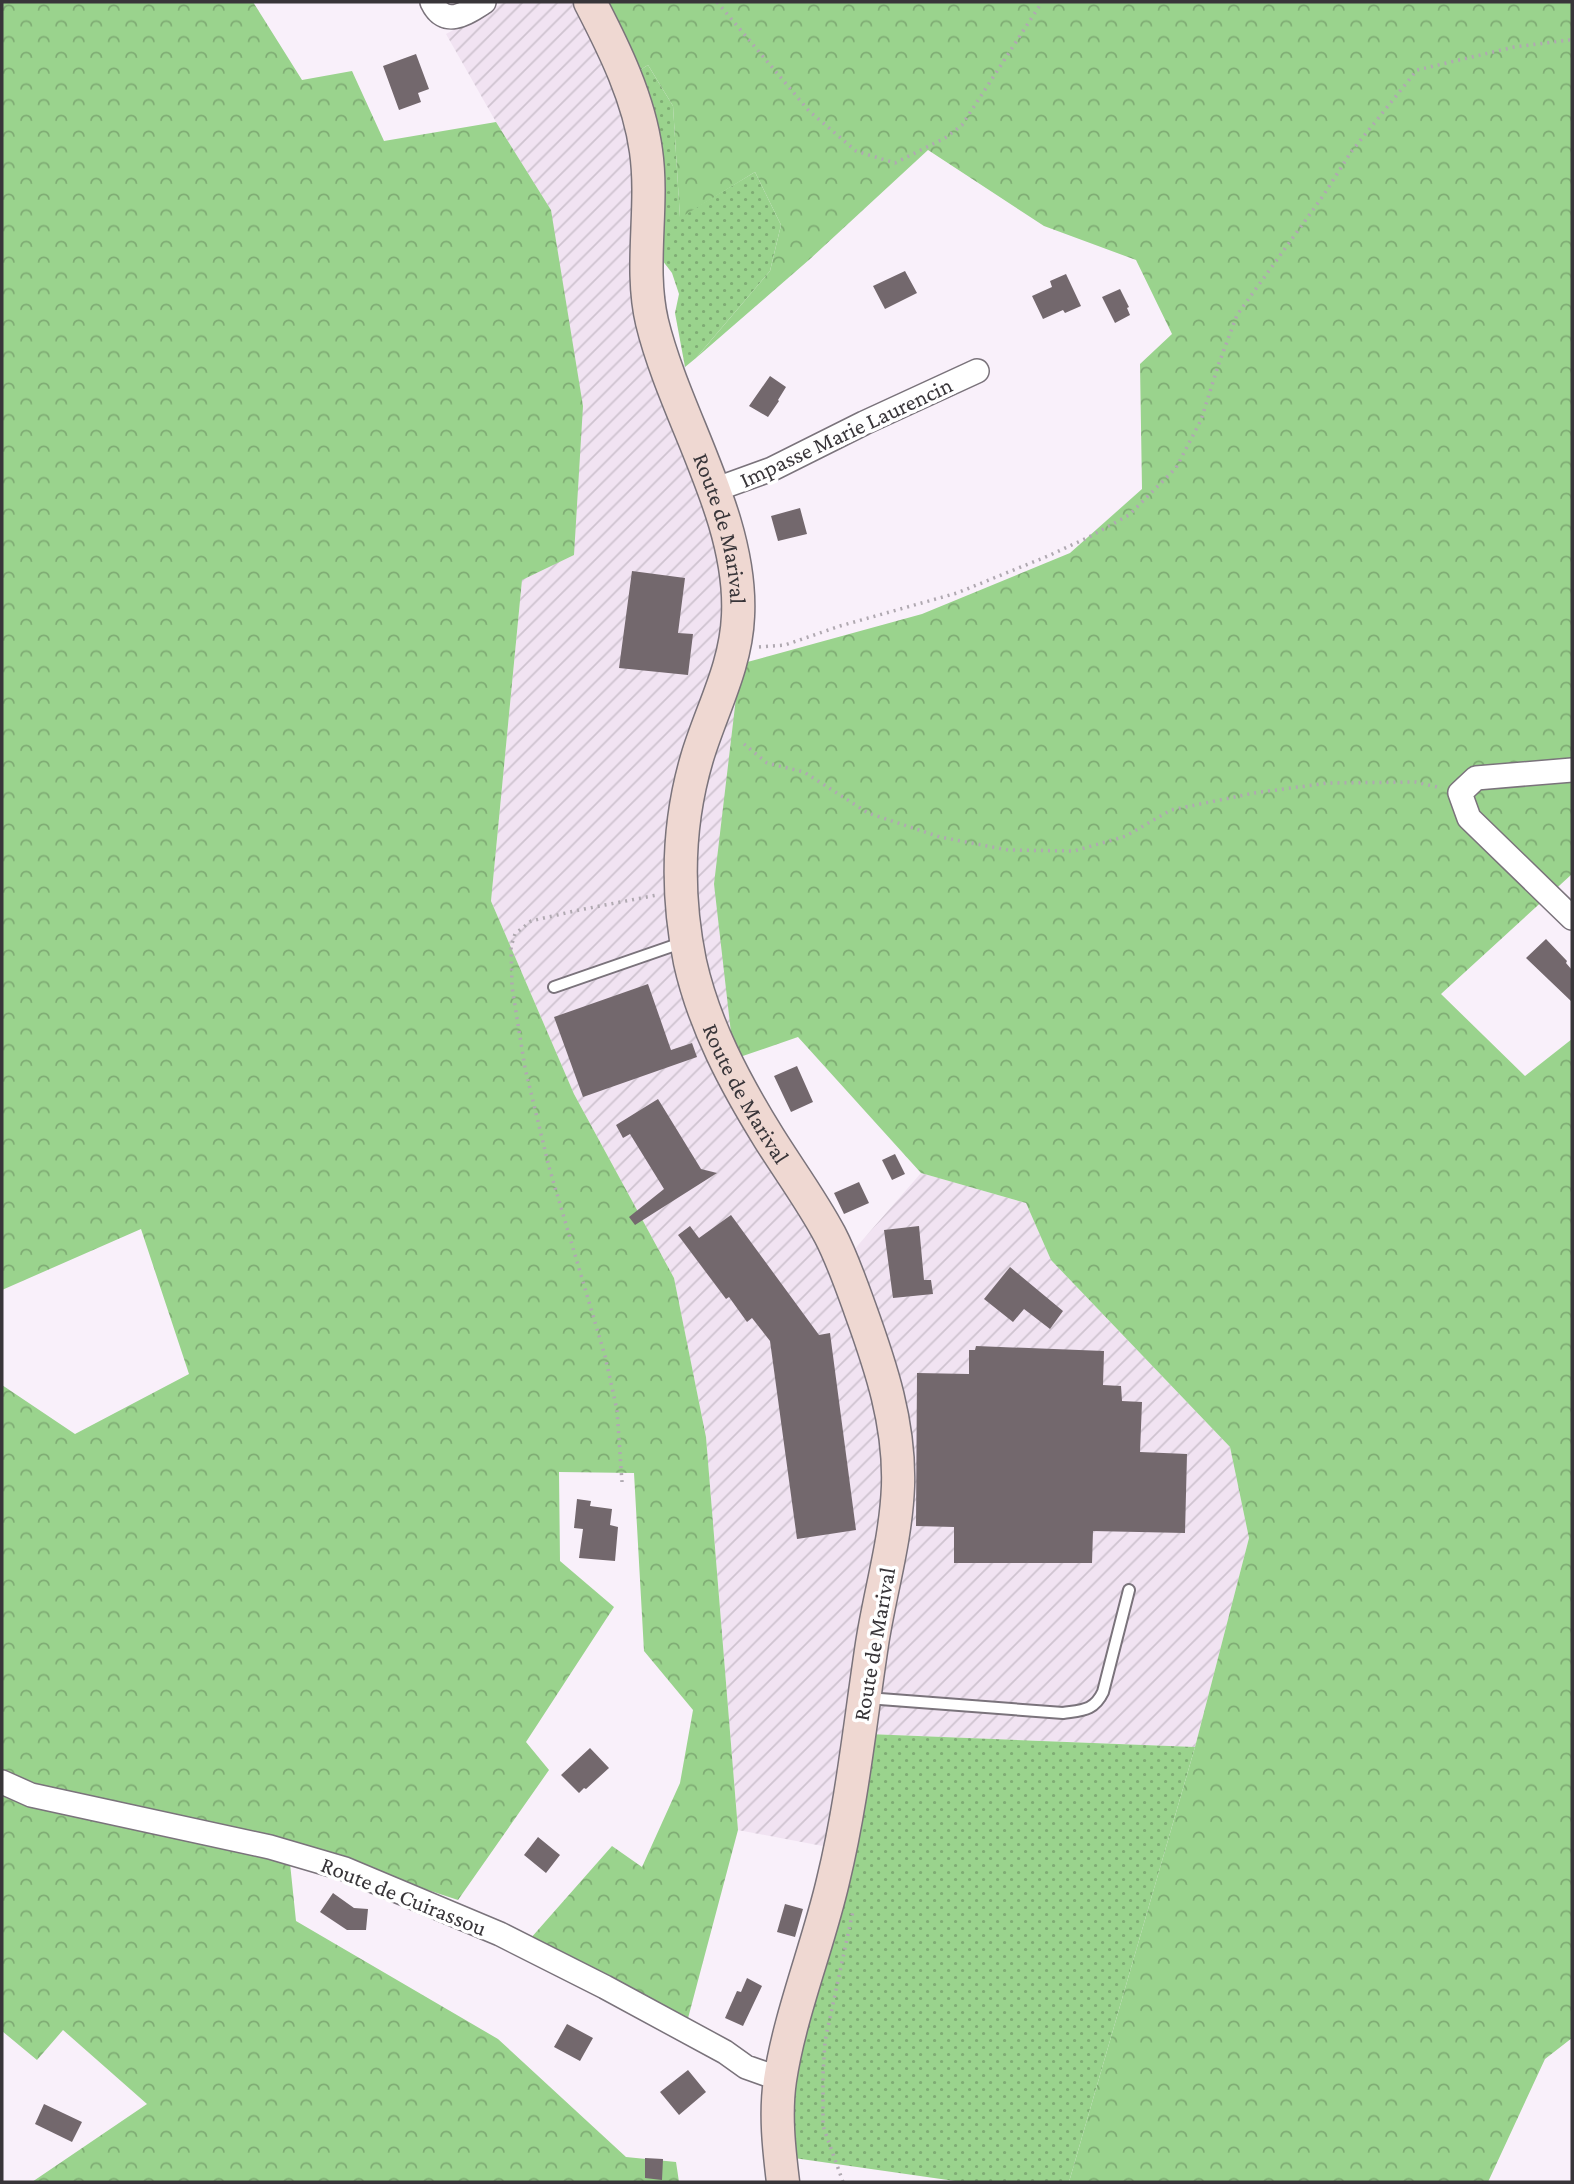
<svg xmlns="http://www.w3.org/2000/svg" width="1574" height="2184" viewBox="0 0 1574 2184" font-family="'Crimson Pro',serif">
<style>
.industrial{fill:url(#industrial-furrows)}
.grass{fill:url(#grass-dots)}
.forest{fill:url(#forest-crowns)}
.building{fill:#73686d}
.lines{fill:none;stroke-linecap:round;stroke-linejoin:round}
.lane-casing{stroke:#7a737b;stroke-width:14}
.street-casing{stroke:#7a737b;stroke-width:26}
.secondary-casing{stroke:#7a737b;stroke-width:35}
.path{stroke:#b0a9b1;stroke-width:3.5;stroke-dasharray:2 5;stroke-linecap:butt}
.lane{stroke:#fff;stroke-width:10}
.street{stroke:#fff;stroke-width:23}
.secondary{stroke:#efd8d2;stroke-width:32}
.labels{text-anchor:middle;dominant-baseline:central;stroke-width:7;stroke-linejoin:round;paint-order:stroke}
.street-label{font-size:23px;fill:#383539;stroke:#fff}
</style>
<defs>
<pattern id="industrial-furrows" width="10" height="10" patternUnits="userSpaceOnUse" patternTransform="scale(1.75)"><rect width="10" height="10" fill="#f1e3f2"/><path d="M-1 1l2-2M0 10L10 0M9 11l2-2" fill="none" stroke="#cfc3d0"/></pattern>
<pattern id="grass-dots" width="8" height="8" patternUnits="userSpaceOnUse" patternTransform="scale(1.75)"><rect width="8" height="8" fill="#9ad38d"/><path d="M2 2h.1M6 6h.1" fill="none" stroke="#7fac74" stroke-width="1.8" stroke-linecap="round"/></pattern>
<pattern id="forest-crowns" width="20" height="18" patternUnits="userSpaceOnUse" patternTransform="scale(1.75)"><rect width="20" height="18" fill="#9ad38d"/><path d="M2 6a3 3 0 1 1 6 0M12 15a3 3 0 1 1 6 0" fill="none" stroke="#7fac74"/></pattern>
</defs>
<rect width="100%" height="100%" fill="#f9f0fa"/>
<path class="industrial" d="M505 2H597L659 256 673 342 685 367 742 559 734 1059 846 1259 921 1173 1026 1203 1051 1260 1230 1447 1249 1538 1195 1747 869 1734 849 1851 738 1830 706 1437 674 1278 574 1094 491 901 522 580 551 210 496 122 446 34Z"/>
<path class="grass" d="M648 65 673 106 680 217 755 172 781 225 770 271 696 358 685 367 675 313 679 294 672 273 659 256 634 74Z
M868 1734 1195 1747 1069 2182H962L780 2156V2075Z"/>
<path class="forest" d="M2 2H253L302 80 352 71 384 141 496 122 551 210 583 406 574 555 522 580 491 901 574 1094 674 1278 706 1437 738 1830 687 2022 530 1939 612 1846 642 1867 680 1783 693 1710 644 1651 634 1473 559 1472 560 1561 614 1607 526 1742 549 1770 458 1900 288 1844 296 1921 498 2039 626 2157 676 2162 679 2182H32L147 2104 63 2030 37 2060 2 2031V1385L75 1434 189 1374 141 1229 2 1290Z
M597 2H1572V874L1441 994 1525 1076 1572 1039V2038L1545 2059 1488 2182H1069L1195 1747 1249 1538 1230 1447 1051 1260 1026 1203 921 1173 798 1037 734 1059 714 884 740 664 922 614 1070 553 1142 489 1140 364 1172 334 1136 260 1044 226 928 150 810 259 696 358 770 271 781 225 755 172 680 218 673 106 648 65 634 74Z"/>
<path class="building" d="M416 54 429 89 418 93 421 102 399 110 383 66Z
M905 271 917 293 885 309 873 286Z
M1066 274 1081 306 1065 313 1063 310 1043 319 1032 296 1052 287 1050 281Z
M1120 289 1129 307 1127 308 1130 315 1115 323 1102 297Z
M770 376 786 387 778 400 779 401 768 417 749 406Z
M800 508 807 534 778 541 771 516Z
M632 571 685 578 678 633 693 634 688 675 619 668Z
M1546 939 1567 961 1566 963 1572 970V1002L1526 958Z
M648 984 671 1050 692 1043 697 1057 583 1097 554 1017Z
M797 1066 813 1102 791 1112 774 1076Z
M658 1099 701 1169 717 1173 635 1225 629 1217 664 1189 630 1134 623 1138 616 1125Z
M895 1154 905 1174 892 1180 882 1160Z
M859 1182 869 1203 844 1214 834 1193Z
M731 1215 819 1335 830 1333 856 1530 797 1539 770 1341 752 1318 747 1322 729 1297 726 1299 678 1235 690 1226 699 1238Z
M919 1226 924 1280H931L933 1294 893 1298 884 1230Z
M1010 1267 1063 1311 1050 1329 1024 1309 1013 1322 984 1299Z
M976 1346 1104 1351 1103 1385 1121 1386 1122 1401 1142 1402 1140 1452 1187 1454 1185 1533 1093 1531 1092 1563H954V1527L916 1526 917 1373 969 1374V1350H975Z
M577 1499 591 1501 590 1506 612 1509 610 1525 618 1527 615 1561 579 1558 583 1529 574 1528Z
M590 1748 609 1768 586 1789 584 1788 579 1793 561 1775Z
M538 1837 560 1855 546 1873 524 1855Z
M333 1893 354 1908 368 1909 366 1930H347L320 1912Z
M785 1904 803 1909 795 1937 777 1932Z
M747 1978 762 1986 743 2026 725 2018 737 1991 741 1992Z
M567 2024 593 2038 580 2061 554 2047Z
M688 2070 706 2092 679 2115 660 2092Z
M44 2104 82 2122 72 2142 35 2124Z
M645 2158 663 2159 662 2180 645 2178Z"/>
<g class="lines">
<g class="lane-casing">
<path id="lane" d="M554 987 684 942
M867 1698 1063 1713C1082 1710 1094 1711 1103 1692L1129 1590"/>
</g>
<g class="street-casing">
<path id="street" d="M432 2C445 29 467 13 484 2
M714 490 772 469 864 423 977 371
M1572 770 1476 778 1460 793 1469 818 1572 918
M2 1782 31 1795 270 1847 345 1869 500 1934 605 1987 725 2052 746 2067 780 2079"/>
</g>
<g class="secondary-casing">
<g id="secondary">
<path id="s1" d="M590 2C614 48 639 99 646 151 654 207 639 267 652 322 675 417 743 517 738 616 736 667 711 711 697 758 677 826 676 893 690 962 704 1025 735 1083 769 1138 789 1170 812 1201 830 1235 842 1258 851 1284 860 1309 881 1367 900 1424 898 1486 896 1540 880 1592 872 1644 860 1723 852 1803 833 1881 818 1946 790 2014 780 2080 775 2114 779 2149 783 2182"/>
</g>
</g>
<path class="path" d="M717 2 809 111 856 151 895 163 945 138 962 125 1042 2
M759 647 785 645 840 626 957 593 1048 556 1089 537 1129 515 1176 468 1201 420 1219 363 1237 315 1323 196 1351 152 1417 70 1514 47 1569 40 1572 41
M744 744 767 763 804 772 868 813 940 837 1008 850 1074 851 1126 836 1171 810 1254 793 1328 783 1415 782 1442 788
M622 1482 617 1410 605 1356 549 1167 525 1068 512 987 511 947 515 934 531 921 579 910 657 895
M843 2182 823 2126V2074L825 2041 853 1911"/>
<use href="#lane" class="lane"/>
<use href="#street" class="street"/>
<use href="#secondary" class="secondary"/>
</g>
<g class="labels">
<g class="street-label">
<text transform="translate(846 432) rotate(-25)">Impasse Marie Laurencin</text>
<text stroke="none"><textPath href="#s1" startOffset="550">Route de Marival</textPath></text>
<text stroke="none"><textPath href="#s1" startOffset="1138">Route de Marival</textPath></text>
<text transform="translate(874 1644) rotate(-80)">Route de Marival</text>
<text transform="translate(404 1896) rotate(22)">Route de Cuirassou</text>
</g>
</g>
<rect width="1574" height="2184" fill="none" stroke="#383539" stroke-width="7"/>
</svg>
